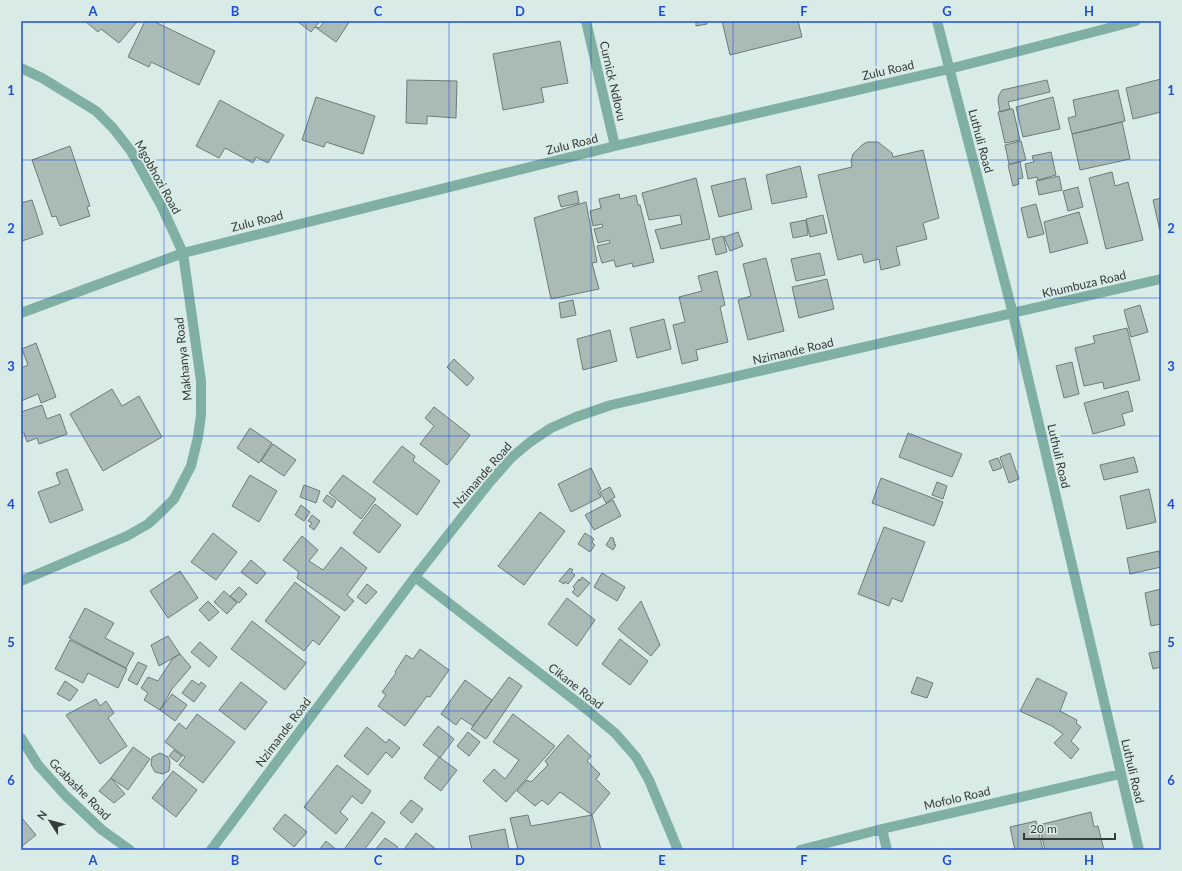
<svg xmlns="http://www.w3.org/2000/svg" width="1182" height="871" viewBox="0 0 1182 871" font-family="Lato,sans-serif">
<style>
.building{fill:#aabbb6;stroke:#6d7c78}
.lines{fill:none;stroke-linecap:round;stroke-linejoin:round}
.minor{stroke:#80afa3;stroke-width:10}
.grid{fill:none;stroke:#1d4ed8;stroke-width:1;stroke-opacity:0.55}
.labels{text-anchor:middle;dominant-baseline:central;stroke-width:4;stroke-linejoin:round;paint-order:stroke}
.street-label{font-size:12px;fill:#353c3a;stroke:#d9ebe6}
.neatline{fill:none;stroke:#1d4ed8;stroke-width:1.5}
.grid-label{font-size:13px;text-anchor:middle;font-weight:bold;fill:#1d4ed8}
</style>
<rect width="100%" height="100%" fill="#d9ebe6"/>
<path class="building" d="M85 21H136L137 22 119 43 101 29 98 32Z
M145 21H153L215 51 199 85 151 62 149 67 128 57Z
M297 21H320L311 32Z
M325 21H350L336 42 315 27 319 28Z
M696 21H707V24L696 26Z
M722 21H798L802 37 730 55Z
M560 41 568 83 541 88 544 102 503 110 493 54Z
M1161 79V112L1133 119 1126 88Z
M407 80 457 81 456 118 427 116V124L406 123Z
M1047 80 1050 92 1008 102 1010 109 1000 112 998 100 999 95 1002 90Z
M1118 90 1125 121 1072 134 1068 118 1076 116 1073 100Z
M316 97 375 116 363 154 326 142 324 147 302 140Z
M1053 97 1060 129 1023 137 1016 107Z
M220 100 284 135 268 163 256 157 253 163 225 148 219 158 196 146Z
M1010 109H1013L1020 140 1005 143 998 112Z
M1122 122 1130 159 1080 170 1072 134Z
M1021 141 1026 160 1009 164 1005 145Z
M867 142H878L892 153 893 157 923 150 939 218 923 223 927 239 896 247 900 265 881 270 879 259 864 263 862 254 838 260 818 175 852 167 851 161 853 154 862 145Z
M70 146 90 206 87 207 90 216 60 226 56 216 52 217 32 160Z
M1051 152 1056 175 1038 180 1037 177 1028 179 1025 164 1034 162 1032 156Z
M1020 162 1023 178 1018 179 1019 184 1013 186 1008 165Z
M800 166 807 197 772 204 766 175Z
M1112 172 1115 186 1128 182 1143 240 1106 249 1089 178Z
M1059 176 1062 190 1039 195 1036 181Z
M696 178 710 239 661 249 655 230 682 224 680 215 649 220 642 193Z
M745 178 752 209 719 217 711 186Z
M1078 187 1083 207 1068 211 1063 191Z
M577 191 579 203 561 207 558 196Z
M619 194 620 199 636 195 638 205H640L654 262 633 267 632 263 616 267 614 260 602 263 597 246 610 243 609 240 598 243 594 229 603 227 602 224 593 226 590 211 601 208 599 199Z
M1161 198V231H1160L1153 200Z
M32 200 43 234 22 241 21 203Z
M586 202 597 262 592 263 599 289 551 299 534 218Z
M1036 204 1044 234 1028 238 1021 208Z
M1079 212 1088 243 1050 253 1044 222Z
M823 215 827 233 810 237 806 219Z
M806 220 808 235 793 238 790 223Z
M738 232 743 246 730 251 724 237Z
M723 236 727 252 716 255 712 239Z
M820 253 825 275 796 281 791 259Z
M766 258 784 331 748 340 738 300 751 296 743 264Z
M717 271 725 305 720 307 728 342 696 350 698 360 682 364 673 325 685 322 679 297 702 291 698 276Z
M827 279 834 309 799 318 792 287Z
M573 300 576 315 561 318 559 303Z
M1140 305 1148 332 1131 337 1124 310Z
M664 319 671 349 637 358 630 328Z
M1127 328 1140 380 1104 389 1103 382 1084 386 1075 348 1095 343 1093 336Z
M610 330 617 361 583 370 577 339Z
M36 343 56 397 41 403 38 394 21 401V368L28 365 22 349Z
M454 359 474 378 467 386 447 367Z
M1072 362 1079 394 1064 398 1056 366Z
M112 389 122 406 139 396 162 437 103 471 70 414Z
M1128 391 1133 411 1122 414 1125 425 1093 434 1084 403Z
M42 405 47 419 60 414 67 434 39 444 37 438 27 442 24 433 21 434V412Z
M434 407 470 435 447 465 420 444 434 426 425 418Z
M250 428 272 443 259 463 237 448Z
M908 433 962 454 952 477 899 457Z
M273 444 296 460 284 476 261 461Z
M402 446 415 456 413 461 440 481 417 515 373 482Z
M1010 453 1019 479 1009 483 1000 457Z
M1134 457 1138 472 1104 480 1100 465Z
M998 458 1002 468 993 471 989 461Z
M591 468 601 489 598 491 601 497 571 512 558 484Z
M67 469 83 510 50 523 38 492 60 484 56 473Z
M250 475 277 491 259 522 232 506Z
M343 475 376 499 361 519 329 493Z
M881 478 943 502 934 526 872 503Z
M937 482 947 486 943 499 932 495Z
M304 485 320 491 316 503 300 497Z
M610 487 615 497 606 503 600 492Z
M1149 489 1156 522 1127 529 1120 496Z
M327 495 336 501 332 508 323 501Z
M613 500 621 516 594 530 585 515Z
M375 504 401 525 379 553 353 533Z
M301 505 310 512 304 521 295 515Z
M540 512 565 531 524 585 498 566Z
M312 515 320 521 314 530 309 526 312 523 308 521Z
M884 527 925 542 902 602 892 598 889 606 858 594Z
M213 533 237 552 216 580 191 562Z
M585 533 594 539 592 542 595 545 590 552 578 544Z
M302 536 318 550 309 561 323 570 341 547 367 568 347 595 354 601 345 611 297 578 299 572 283 560Z
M611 537 614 539 613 541 615 542 614 544 616 545 613 550 606 545Z
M1159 551 1161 560V567L1130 574 1127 558Z
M251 560 266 573 257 584 241 572Z
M570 568 573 570 571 572 575 575 568 584 565 582 564 584 559 581Z
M180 571 198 598 168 618 150 591Z
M602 573 625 587 617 601 594 587Z
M582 577 590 583 578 597 572 592 575 589 573 587 579 579 580 581Z
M295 582 340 617 319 645 313 640 304 651 265 621Z
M367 584 377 592 366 604 357 597Z
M239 587 247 594 239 603 230 596Z
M1161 589V624L1151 626 1145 593Z
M224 591 237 603 227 614 214 602Z
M567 598 595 620 577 646 548 624Z
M208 601 219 612 209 621 199 610Z
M641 601 660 645 651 656 618 629Z
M85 608 114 623 105 638 134 653 126 668 69 638Z
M252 621 306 663 285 690 231 649Z
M168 636 180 654 159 666 151 645Z
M620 639 648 661 630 685 602 664Z
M70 640 127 669 118 688 88 673 83 683 55 669Z
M200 642 217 657 209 667 191 652Z
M420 649 449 670 430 697 427 696 405 726 378 706 386 695 382 692 396 673 395 672 406 655 413 659Z
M1161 651V667L1153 669 1149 653Z
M180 654 191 667 172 689 160 710 144 700 148 693 141 688 148 677 158 681 173 658Z
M138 662 147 666 137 685 128 680Z
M509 677 522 686 486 739 471 729Z
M917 677 933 683 927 698 911 693Z
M1037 678 1067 693 1060 711 1077 720 1076 723 1081 727 1071 741 1079 749 1071 759 1054 743 1063 734 1052 726 1020 711Z
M192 680 199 685 201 682 206 686 194 702 182 693Z
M465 680 492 700 473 726 461 718 456 725 441 714Z
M65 681 78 690 70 701 57 694Z
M241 682 267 702 245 730 219 710Z
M172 694 187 705 175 721 160 710Z
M96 699 100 706 106 701 114 713 108 718 127 746 100 764 66 715Z
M197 714 235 742 203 783 179 765 185 757 165 742 179 723 186 729Z
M513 714 555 746 506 802 483 781 494 769 505 779 519 760 493 742Z
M438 726 454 739 440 758 423 745Z
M367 727 386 743 389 739 400 748 392 758 386 752 368 775 344 756Z
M468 732 480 742 469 756 457 746Z
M568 735 591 756 587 761 600 774 596 779 610 793 592 815 560 792 548 805 542 800 535 806 517 791 527 780 531 782 548 765 545 761Z
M133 747 150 759 128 790 111 778Z
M174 750 182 756 177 762 169 756Z
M160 753 168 757 170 762 169 771 163 774 155 772 151 765 152 757Z
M439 757 457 770 441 791 424 778Z
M337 765 371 791 362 804 352 796 340 812 348 819 336 834 304 807Z
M173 771 197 790 176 817 152 798Z
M111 778 125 794 114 803 99 791Z
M411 800 423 809 412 823 400 813Z
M372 812 385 822 364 850H348L345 848Z
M1091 812 1094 827 1098 826 1104 850H1045L1039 825Z
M285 814 307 832 294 847 273 829Z
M528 815 531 826 592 815 601 850H518L510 818Z
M21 817 36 835 21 847Z
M1036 821 1043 850H1015L1010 827Z
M505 829 509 850H472L469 836Z
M416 833 437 850H407L405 848Z
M385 838 398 847 395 850H375Z
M326 841 337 850H319Z"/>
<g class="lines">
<path class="minor" d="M586 21 615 146
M937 21 1013 314 1139 850
M21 68 42 78 96 111 113 128 131 151 161 205 183 253 201 381V415L198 437 191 466 174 499 160 513 148 524 127 536 21 581
M21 313 183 253 615 146 949 69 1136 21
M415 577 586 709 615 733 636 757 649 780 678 850
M21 738 38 765 66 796 102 830 130 850
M882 829 887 850
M211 850 415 577 489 483 511 458 530 442 551 428 576 417 611 405 1161 279
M800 850 882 829 1120 774"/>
</g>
<path class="grid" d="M164 21V850M306 21V850M449 21V850M591 21V850M733 21V850M876 21V850M1018 21V850M21 160H1161M21 298H1161M21 436H1161M21 573H1161M21 711H1161"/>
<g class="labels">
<g class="street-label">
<text transform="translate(888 70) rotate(-13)">Zulu Road</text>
<text transform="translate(613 81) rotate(77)">Curnick Ndlovu</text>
<text transform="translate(981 141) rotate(75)">Luthuli Road</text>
<text transform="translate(572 144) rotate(-14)">Zulu Road</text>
<text transform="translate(158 177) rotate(61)">Mgobhozi Road</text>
<text transform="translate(257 221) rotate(-14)">Zulu Road</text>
<text transform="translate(1084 284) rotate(-13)">Khumbuza Road</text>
<text transform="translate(793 351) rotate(-13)">Nzimande Road</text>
<text transform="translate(183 359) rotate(-96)">Makhanya Road</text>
<text transform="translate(1059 456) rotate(77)">Luthuli Road</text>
<text transform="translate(482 475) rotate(-49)">Nzimande Road</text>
<text transform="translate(576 686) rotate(38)">Cikane Road</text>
<text transform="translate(283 732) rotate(-53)">Nzimande Road</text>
<text transform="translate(1133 771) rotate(77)">Luthuli Road</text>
<text transform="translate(80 789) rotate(45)">Gcabashe Road</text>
<text transform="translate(957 798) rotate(-13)">Mofolo Road</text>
</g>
</g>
<rect width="1182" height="871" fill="none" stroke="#d9ebe6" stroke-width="44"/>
<g transform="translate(50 821) rotate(306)" stroke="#d9ebe6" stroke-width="3" paint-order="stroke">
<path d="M0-3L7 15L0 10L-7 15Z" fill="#353c3a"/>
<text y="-6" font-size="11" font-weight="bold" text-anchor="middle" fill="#353c3a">N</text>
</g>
<path d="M1024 833v6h91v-6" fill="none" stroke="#353c3a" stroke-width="2"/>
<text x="1030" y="833" font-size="12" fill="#353c3a" stroke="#d9ebe6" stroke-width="3" paint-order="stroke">20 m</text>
<rect x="22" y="22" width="1138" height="827" class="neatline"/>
<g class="grid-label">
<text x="93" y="16">A</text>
<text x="235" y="16">B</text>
<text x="378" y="16">C</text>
<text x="520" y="16">D</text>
<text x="662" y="16">E</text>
<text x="804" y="16">F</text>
<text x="947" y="16">G</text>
<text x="1089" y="16">H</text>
<text x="11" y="95">1</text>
<text x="1171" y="95">1</text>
<text x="11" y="233">2</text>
<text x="1171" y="233">2</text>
<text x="11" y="371">3</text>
<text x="1171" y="371">3</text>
<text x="11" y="509">4</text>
<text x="1171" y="509">4</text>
<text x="11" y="647">5</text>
<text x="1171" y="647">5</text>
<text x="11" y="785">6</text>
<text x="1171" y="785">6</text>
<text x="93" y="865">A</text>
<text x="235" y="865">B</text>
<text x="378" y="865">C</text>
<text x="520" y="865">D</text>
<text x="662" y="865">E</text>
<text x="804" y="865">F</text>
<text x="947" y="865">G</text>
<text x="1089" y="865">H</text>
</g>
</svg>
